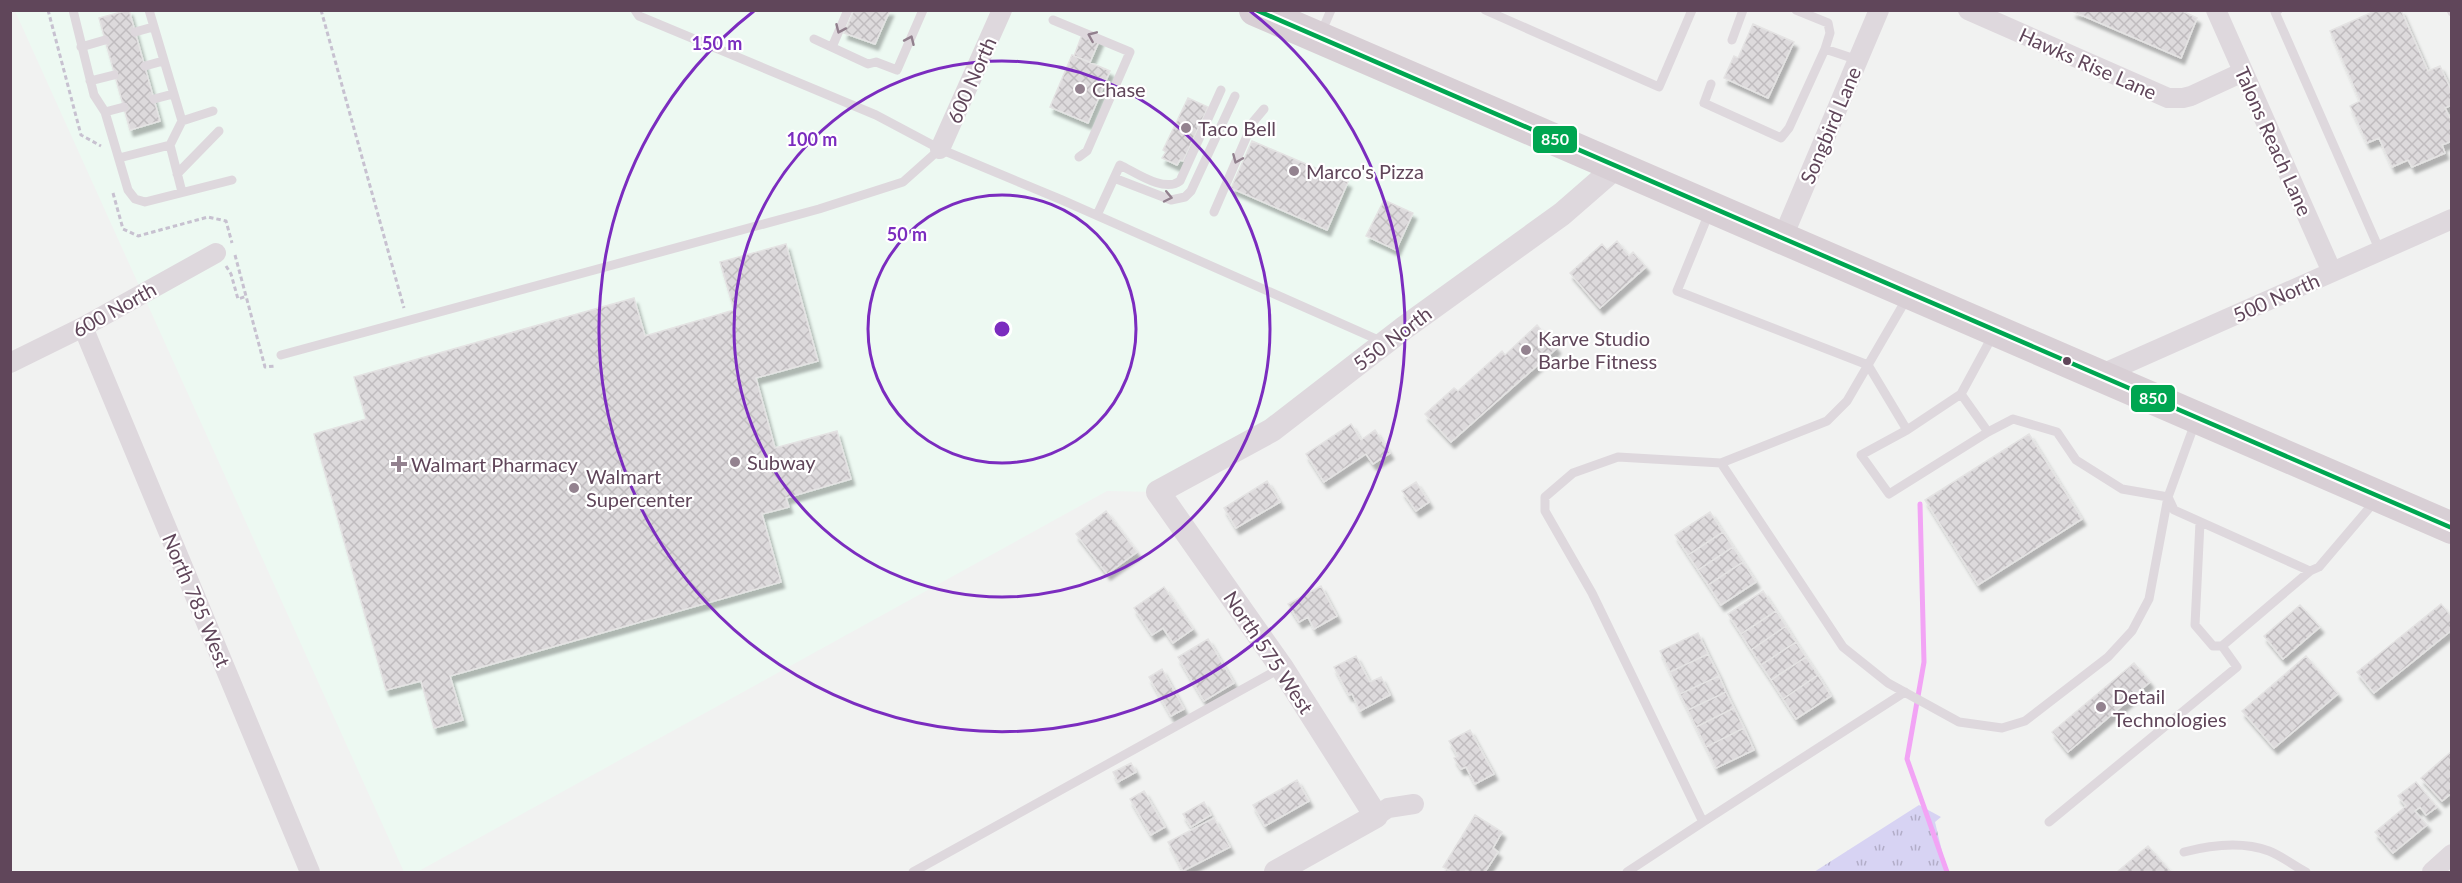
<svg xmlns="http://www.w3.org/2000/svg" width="2462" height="883" viewBox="0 0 2462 883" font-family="Lato,sans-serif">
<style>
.commercial{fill:#edf9f2}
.grass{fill:url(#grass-tufts)}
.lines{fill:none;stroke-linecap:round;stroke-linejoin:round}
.stream{stroke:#f2a4f5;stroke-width:5}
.building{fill:url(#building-cross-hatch);stroke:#e4e3e3;stroke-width:1.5;filter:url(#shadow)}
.path{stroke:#c7c1d0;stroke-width:3;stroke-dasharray:4.5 3;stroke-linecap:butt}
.service{stroke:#ded8dd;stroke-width:9}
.minor{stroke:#ded8dd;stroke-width:20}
.tertiary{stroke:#ded8dd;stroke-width:24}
.primary{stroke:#d8cfd5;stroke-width:32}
.bus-1-casing{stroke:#fff;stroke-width:9}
.bus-1{stroke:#00a651;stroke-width:4.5}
.oneway{stroke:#92808e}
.ring{fill:none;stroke:#7b2cbf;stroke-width:3}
.poi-dot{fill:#93828f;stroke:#fff;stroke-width:2}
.bus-dot{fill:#60465a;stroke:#fff;stroke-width:2}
.labels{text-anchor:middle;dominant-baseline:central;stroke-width:4.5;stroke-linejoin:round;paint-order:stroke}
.street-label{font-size:20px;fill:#60465a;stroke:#fff}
.poi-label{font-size:20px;fill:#60465a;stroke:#fff;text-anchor:start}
.centre{fill:#7b2cbf;stroke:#fff;stroke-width:3}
.ring-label{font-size:18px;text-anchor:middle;font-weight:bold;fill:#7b2cbf;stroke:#fff;stroke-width:4.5;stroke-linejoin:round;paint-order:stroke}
.line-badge{stroke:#fff;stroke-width:2}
.badge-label{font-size:16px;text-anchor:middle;font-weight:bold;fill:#fff}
</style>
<defs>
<pattern id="grass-tufts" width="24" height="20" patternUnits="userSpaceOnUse" patternTransform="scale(1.5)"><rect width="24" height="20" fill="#d7d3f3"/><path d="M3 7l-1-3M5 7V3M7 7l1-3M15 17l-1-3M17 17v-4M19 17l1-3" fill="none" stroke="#b2adc8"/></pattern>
<pattern id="building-cross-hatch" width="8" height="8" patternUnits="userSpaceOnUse" patternTransform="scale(1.5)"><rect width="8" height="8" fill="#dddadc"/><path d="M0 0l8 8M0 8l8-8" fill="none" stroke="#c0bcbf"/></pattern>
<filter id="shadow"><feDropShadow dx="3.5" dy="6" stdDeviation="1.5" flood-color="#0004"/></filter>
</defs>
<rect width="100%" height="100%" fill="#f1f2f1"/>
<path class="commercial" d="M15 11H1263L1616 167 1404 328 1158 492 1107 491 417 872H404Z"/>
<path class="grass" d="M1919 805 1941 817 1935 822 1947 872H1814Z"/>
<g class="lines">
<path class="stream" d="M1920 504 1924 662 1907 759 1947 872"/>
</g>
<path class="building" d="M129 10 160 121 130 130 99 18Z
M854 10H890L875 44 844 33Z
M2180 10 2197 18 2181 58 2072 11Z
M2377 10H2401L2428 71 2440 66 2452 92V105L2445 108 2452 122V141L2442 145 2445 153 2412 167 2408 160 2392 167 2379 138 2367 143 2350 106 2360 101 2330 31Z
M1753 24 1794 42 1768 98 1724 78 1734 56 1738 58Z
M1083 32 1100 39 1090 62 1074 56Z
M1072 55 1110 71 1088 123 1050 107Z
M1188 98 1208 107 1183 161 1180 160 1177 165 1162 158 1166 152 1163 150Z
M1252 141 1348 182 1327 230 1231 188Z
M1384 200 1413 213 1396 250 1366 236Z
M1617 241 1629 256 1633 252 1646 267 1600 308 1570 273 1602 244 1607 250Z
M786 244 818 361 756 378 775 448 837 431 851 479 786 498 789 507 762 514 781 582 450 676 463 720 434 728 421 681 386 690 314 434 366 419 354 377 634 298 645 336 734 310 720 262Z
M1537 325 1557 348 1451 442 1425 414 1454 388 1458 391 1502 351 1505 355Z
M1351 424 1361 440 1375 430 1390 453 1373 464 1366 454 1324 482 1306 454Z
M2029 434 2082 519 1978 585 1925 500Z
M1267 481 1280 502 1236 528 1224 508Z
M1416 482 1429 502 1416 511 1402 491Z
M1106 511 1137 552 1107 574 1076 534Z
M1710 512 1723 532 1688 555 1675 535Z
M1723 532 1733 547 1698 570 1688 555Z
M1733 547 1743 562 1708 585 1698 570Z
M1743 562 1756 582 1721 605 1708 585Z
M1321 586 1337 616 1314 629 1308 617 1299 622 1288 604Z
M1164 587 1193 629 1173 643 1163 628 1152 635 1134 608Z
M1763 591 1776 611 1741 634 1728 614Z
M2441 604 2452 617V630L2374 693 2357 672Z
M2300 605 2320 627 2283 659 2264 636Z
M1776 611 1786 626 1751 650 1741 634Z
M1786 626 1796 642 1761 665 1751 650Z
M1698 633 1708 654 1670 672 1660 651Z
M1208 639 1234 683 1204 701 1178 657Z
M1796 642 1806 657 1771 680 1761 665Z
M1708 654 1719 676 1680 694 1670 672Z
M1356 656 1370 682 1381 677 1390 695 1360 711 1352 694 1349 695 1334 667Z
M2306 656 2338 694 2274 748 2242 711Z
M1806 657 1818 675 1783 699 1771 680Z
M2134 663 2150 682 2068 752 2052 732Z
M1162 669 1184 709 1171 716 1149 677Z
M1818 675 1831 696 1796 719 1783 699Z
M1719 676 1726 692 1688 710 1680 694Z
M1726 692 1734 708 1696 727 1688 710Z
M1734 708 1744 728 1706 747 1696 727Z
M1744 728 1754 750 1716 768 1706 747Z
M1470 730 1494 774 1475 784 1466 767 1461 769 1454 758 1458 756 1449 741Z
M2452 751V793L2442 801 2421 778Z
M1131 763 1136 772 1118 782 1113 772Z
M1297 780 1309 801 1265 826 1253 805Z
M2416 782 2437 807 2426 815 2420 807 2415 811 2427 825 2393 853 2375 832 2406 806 2398 796Z
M1144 791 1165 827 1151 835 1130 799Z
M1204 802 1211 815 1191 827 1183 814Z
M1475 815 1502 832 1493 848 1498 852 1485 872H1470L1466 870 1465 872H1452L1443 867Z
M1214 818 1230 847 1183 871 1168 842Z
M2148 846 2171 872H2117Z"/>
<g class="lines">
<path class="path" d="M48 10 81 135 101 146
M321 10 404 308
M113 193 123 229 138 236 208 217 226 221 232 243
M235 255 265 367 275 366
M226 266 231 274 238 299 247 296"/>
<path class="service" d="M73 10 94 95 105 112 128 190 135 199 145 202 232 180
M149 10 182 121 170 145 182 192
M635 10 639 16 876 115 940 149 1062 200 1383 342
M1485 10 1659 87 1692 10
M1796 10 1828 23 1830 33 1825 49 1858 60
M2278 10 2275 12 2380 251
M2451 10 2452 12
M1053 20 1130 52 1087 151 1079 157
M135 32 153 27
M1321 33 1331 10
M814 39 868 64 876 62 897 70 923 10
M1732 40 1743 10
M81 47 105 40
M832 47 848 10
M145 66 163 61
M90 81 114 75
M1711 84 1704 103 1781 138 1789 128 1825 49
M154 99 173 94
M105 112 124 107
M182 121 213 111
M119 158 170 145
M177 174 219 131
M1114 178 1171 200 1185 197 1191 191 1235 96
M1214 212 1253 122 1264 109
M1709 213 1677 291 1868 365 1907 430
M1097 215 1120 165C1135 172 1164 193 1180 181L1221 90
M1907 298 1847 401 1827 421 1721 463 1843 647 1888 683 1959 722 2002 728 2025 721 2108 657 2132 631 2149 599 2168 497 2122 489 2076 460 2057 432 2013 419 1988 432 1961 394 1993 335
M281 355 819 209 903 182 940 149
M1961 394 1907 430 1861 455 1889 494 1988 432
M2195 423 2168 497 2174 510 2310 571 2319 567 2376 500
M1721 463 1618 457 1573 473 1545 497V511L1592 593 1703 822 1905 692
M2200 522 2195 625 2213 646H2222L2310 571
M2049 822 2237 667 2222 646
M2184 852C2211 845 2242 841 2269 851 2282 856 2294 866 2306 872
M913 872 1281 668
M1627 872 1703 822"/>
<path class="minor" d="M1968 10 2168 98H2183L2191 96 2243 72
M2216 10 2332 272
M940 149 1002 10
M1782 239 1879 10
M83 327 310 872
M10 363 83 327 216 253
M2100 375 2452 219
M1376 816 1388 808 1414 804
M2432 872 2452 854"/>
<path class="tertiary" d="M1276 872 1376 816 1282 668 1158 492 1272 430 1404 328 1562 214 1616 167"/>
<path class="primary" d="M1255 10 2452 528"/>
<g class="bus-1-casing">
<path id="bus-1" d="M1256 10 2452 528"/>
</g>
<use href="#bus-1" class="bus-1"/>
</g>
<defs><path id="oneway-chevron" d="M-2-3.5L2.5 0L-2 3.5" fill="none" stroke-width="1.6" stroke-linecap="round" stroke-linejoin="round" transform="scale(1.5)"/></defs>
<g class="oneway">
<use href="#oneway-chevron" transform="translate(840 29) rotate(114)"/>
<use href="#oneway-chevron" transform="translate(1092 36) rotate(-157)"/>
<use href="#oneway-chevron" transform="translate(910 40) rotate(-66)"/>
<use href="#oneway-chevron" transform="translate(1237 159) rotate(113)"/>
<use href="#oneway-chevron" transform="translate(1168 197) rotate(12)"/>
</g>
<g class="ring">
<circle cx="1002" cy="329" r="134"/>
<circle cx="1002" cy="329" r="268"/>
<path d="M1250 11A403 403 0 1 1 754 11"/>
</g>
<g class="poi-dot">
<circle cx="1080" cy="89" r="6"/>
<circle cx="1186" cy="128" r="6"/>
<circle cx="1294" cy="171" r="6"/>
<circle cx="1526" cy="350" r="6"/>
<circle cx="735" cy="462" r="6"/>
<path d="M396 455h6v6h6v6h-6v6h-6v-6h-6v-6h6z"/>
<circle cx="574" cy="488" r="6"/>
<circle cx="2101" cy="707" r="6"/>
</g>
<circle class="bus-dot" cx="2067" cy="361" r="5"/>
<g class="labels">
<g class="street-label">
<text transform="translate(2088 63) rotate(24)">Hawks Rise Lane</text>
<text transform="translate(971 80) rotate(-66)">600 North</text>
<text transform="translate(1830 125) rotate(-67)">Songbird Lane</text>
<text transform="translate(2274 141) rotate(66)">Talons Reach Lane</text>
<text transform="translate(2276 297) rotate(-24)">500 North</text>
<text transform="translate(114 309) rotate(-29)">600 North</text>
<text transform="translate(1392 338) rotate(-37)">550 North</text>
<text transform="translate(197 600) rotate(67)">North 785 West</text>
<text transform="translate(1269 652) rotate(56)">North 575 West</text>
</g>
<g class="poi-label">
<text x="1092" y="89">Chase</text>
<text x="1198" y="128">Taco Bell</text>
<text x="1306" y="171">Marco's Pizza</text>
<text x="1538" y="338">Karve Studio<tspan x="1538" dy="23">Barbe Fitness</tspan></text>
<text x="747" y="462">Subway</text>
<text x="411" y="464">Walmart Pharmacy</text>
<text x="586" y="476">Walmart<tspan x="586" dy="23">Supercenter</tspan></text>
<text x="2113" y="696">Detail<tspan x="2113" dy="23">Technologies</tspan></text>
</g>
</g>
<circle cx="1002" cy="329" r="9" class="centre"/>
<g class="ring-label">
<text x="717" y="50">150 m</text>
<text x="812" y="146">100 m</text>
<text x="907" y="241">50 m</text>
</g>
<g class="line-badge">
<rect x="1532" y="125" width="46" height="29" rx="6" fill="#00a651"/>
<rect x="2130" y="384" width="46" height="29" rx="6" fill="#00a651"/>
</g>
<g class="badge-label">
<text x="1555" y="145">850</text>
<text x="2153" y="404">850</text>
</g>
<rect width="2462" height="883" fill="none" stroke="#60465a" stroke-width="24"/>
</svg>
